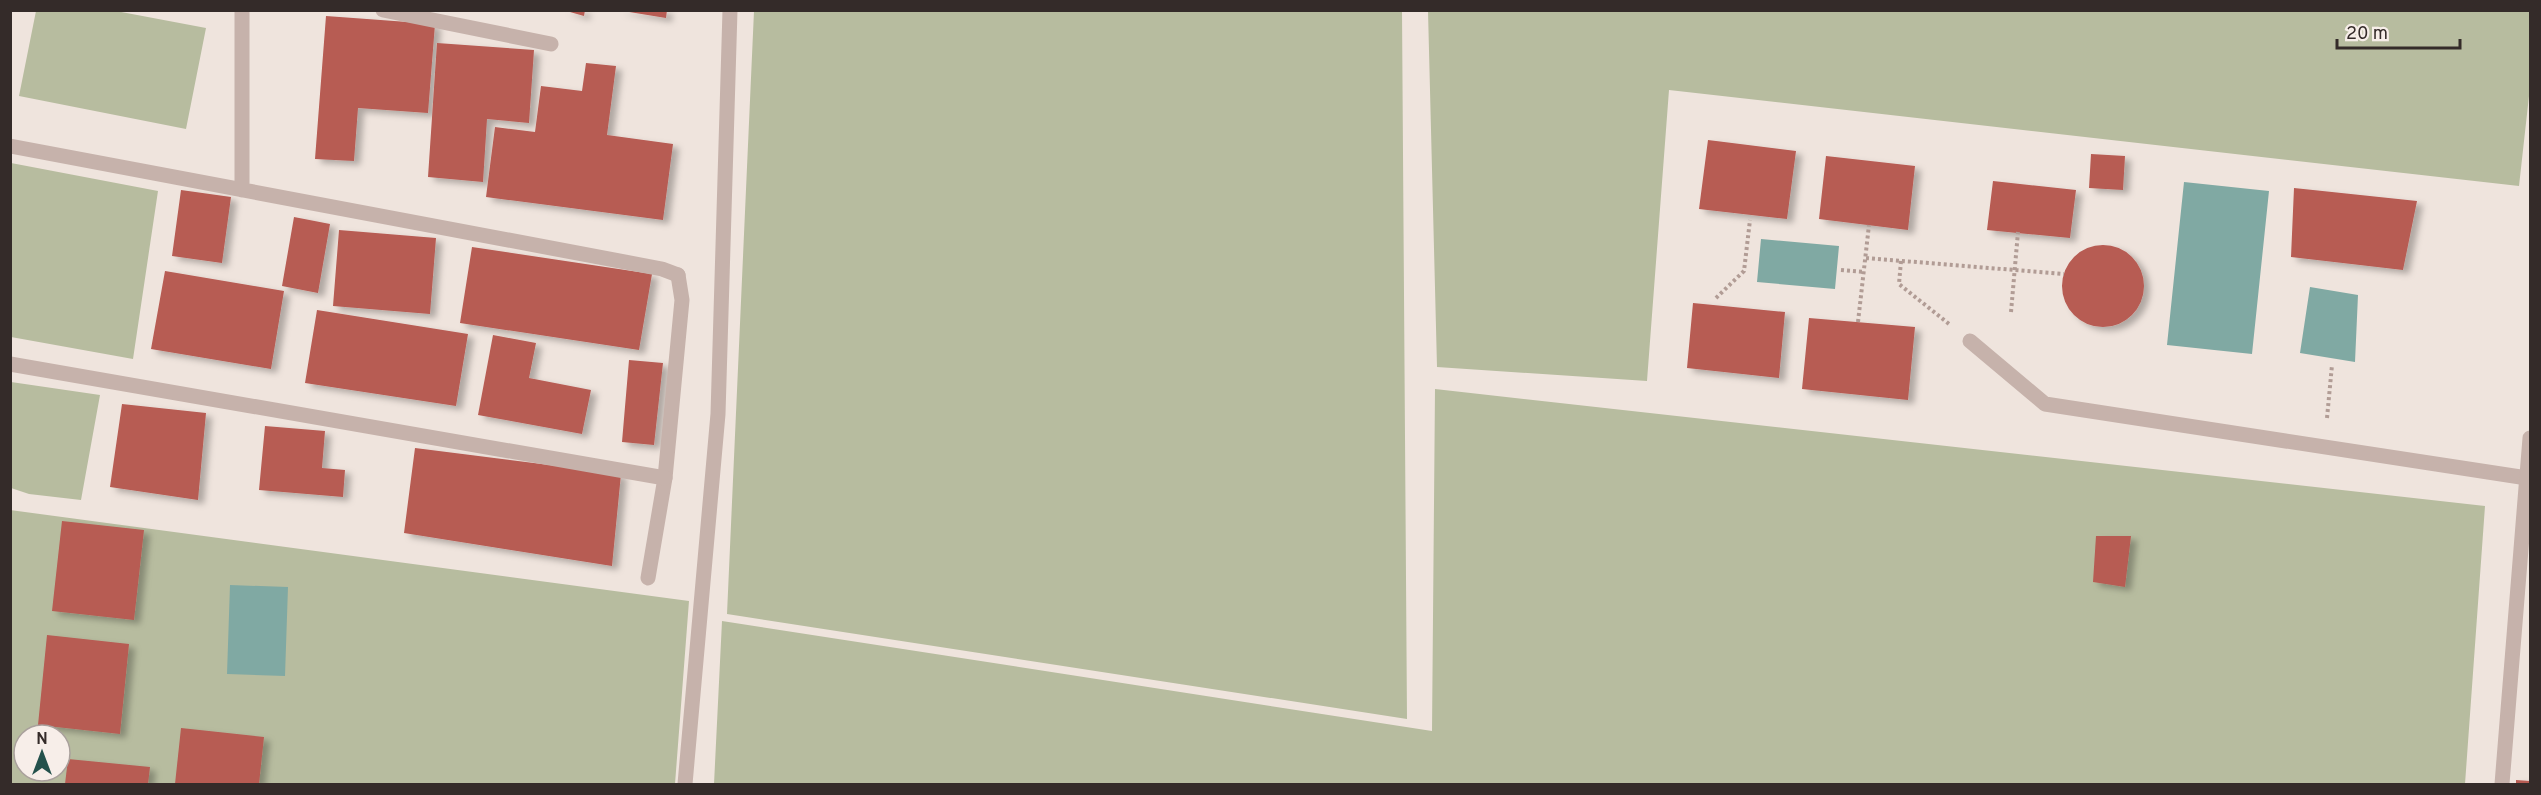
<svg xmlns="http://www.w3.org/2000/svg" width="2541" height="795" viewBox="0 0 2541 795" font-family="Overpass,sans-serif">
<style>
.green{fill:#b7bc9f;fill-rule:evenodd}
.water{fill:#80a9a3}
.building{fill:#b75b53;filter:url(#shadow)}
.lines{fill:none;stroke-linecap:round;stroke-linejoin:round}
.path{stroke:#b19c95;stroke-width:4;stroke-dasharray:3 3;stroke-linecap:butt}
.service{stroke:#c6b2ab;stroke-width:15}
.pedestrian{stroke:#c6b2ab;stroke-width:15}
.minor{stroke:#c6b2ab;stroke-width:15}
</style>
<defs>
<filter id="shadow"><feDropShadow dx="6" dy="4" stdDeviation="3" flood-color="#0004"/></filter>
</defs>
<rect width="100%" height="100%" fill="#efe4dd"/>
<path class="green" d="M36 11H116L206 28 186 129 19 96Z
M754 11H1402L1407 719 727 614Z
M1428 11H2530V87L2519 186 1669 90 1647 381 1437 367Z
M11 163 158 191 133 359 11 337Z
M11 382 100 395 81 500 29 494 11 488Z
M1435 389 2485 506 2465 784H714L722 621 1432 731Z
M10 510 689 601 675 784H11ZM24 735H60V771H24Z"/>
<path class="water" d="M2184 182 2269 191 2252 354 2167 345Z
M1761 239 1839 246 1835 289 1757 282Z
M2310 287 2358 295 2355 362 2300 353Z
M230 585 288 587 285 676 227 674Z"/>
<path class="building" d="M563 10H585L584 16Z
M617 10H667L666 18Z
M326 16 435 24 428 113 358 108 354 161 315 159Z
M437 43 534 50 529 123 487 119 483 182 428 177Z
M586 63 616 66 607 135 673 144 663 220 486 197 495 127 535 132 541 86 582 91Z
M1708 140 1796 151 1787 219 1699 209Z
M2091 154 2125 156 2123 190 2089 188Z
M1826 156 1915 166 1908 230 1819 219Z
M1993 181 2076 190 2070 238 1987 230Z
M2294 188 2417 201 2403 270 2291 257Z
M181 190 231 197 222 263 172 256Z
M294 217 330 224 318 293 282 286Z
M339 230 436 238 430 314 333 306Z
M2062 286a41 41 0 1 1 82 0a41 41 0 1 1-82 0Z
M472 247 652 274 639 350 460 323Z
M165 271 284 291 271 369 151 349Z
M1693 303 1785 312 1779 378 1687 368Z
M317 310 468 334 456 406 305 383Z
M1809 318 1915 327 1908 400 1802 389Z
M493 335 536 343 529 378 591 390 582 434 478 415Z
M629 360 663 363 654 445 622 442Z
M122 404 206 413 198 500 110 487Z
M265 426 325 431 322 468 345 470 343 497 259 490Z
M415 448 621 474 612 566 404 533Z
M62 521 144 530 134 620 52 611Z
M2096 536H2131L2125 587 2093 582Z
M47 635 129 644 120 734 38 725Z
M181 728 264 737 259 784H175Z
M68 759 150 767 148 784H65Z
M2516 780 2530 781V784H2516Z"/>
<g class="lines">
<path class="path" d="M1866 258 2064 274
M1901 261 1899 284 1949 324
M1841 270 1864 272
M1716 298 1744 271 1750 220
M2011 312 2018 232
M1858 322 1869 225
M2327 418 2332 365"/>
<path class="service" d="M1970 341 2045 404 2527 478"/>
<path class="pedestrian" d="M648 578 665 478 682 300 678 275"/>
<path class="minor" d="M242 10V190
M383 10 551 44
M10 146 662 269 678 275
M10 364 665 478
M685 784 718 414 730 10
M2502 784 2530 438"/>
</g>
<rect width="2541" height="795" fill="none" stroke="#342b29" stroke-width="24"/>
<g transform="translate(42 753)"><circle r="28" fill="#f7eee9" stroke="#a9a09c" stroke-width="1.5"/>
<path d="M0-4.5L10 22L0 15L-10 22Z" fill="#24514c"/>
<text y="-9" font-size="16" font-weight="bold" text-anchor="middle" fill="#342b29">N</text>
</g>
<path d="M2337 39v9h123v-9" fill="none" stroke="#342b29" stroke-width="3"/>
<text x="2346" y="39" font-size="18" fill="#342b29" stroke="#f7eee9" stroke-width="4.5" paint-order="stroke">20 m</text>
</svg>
